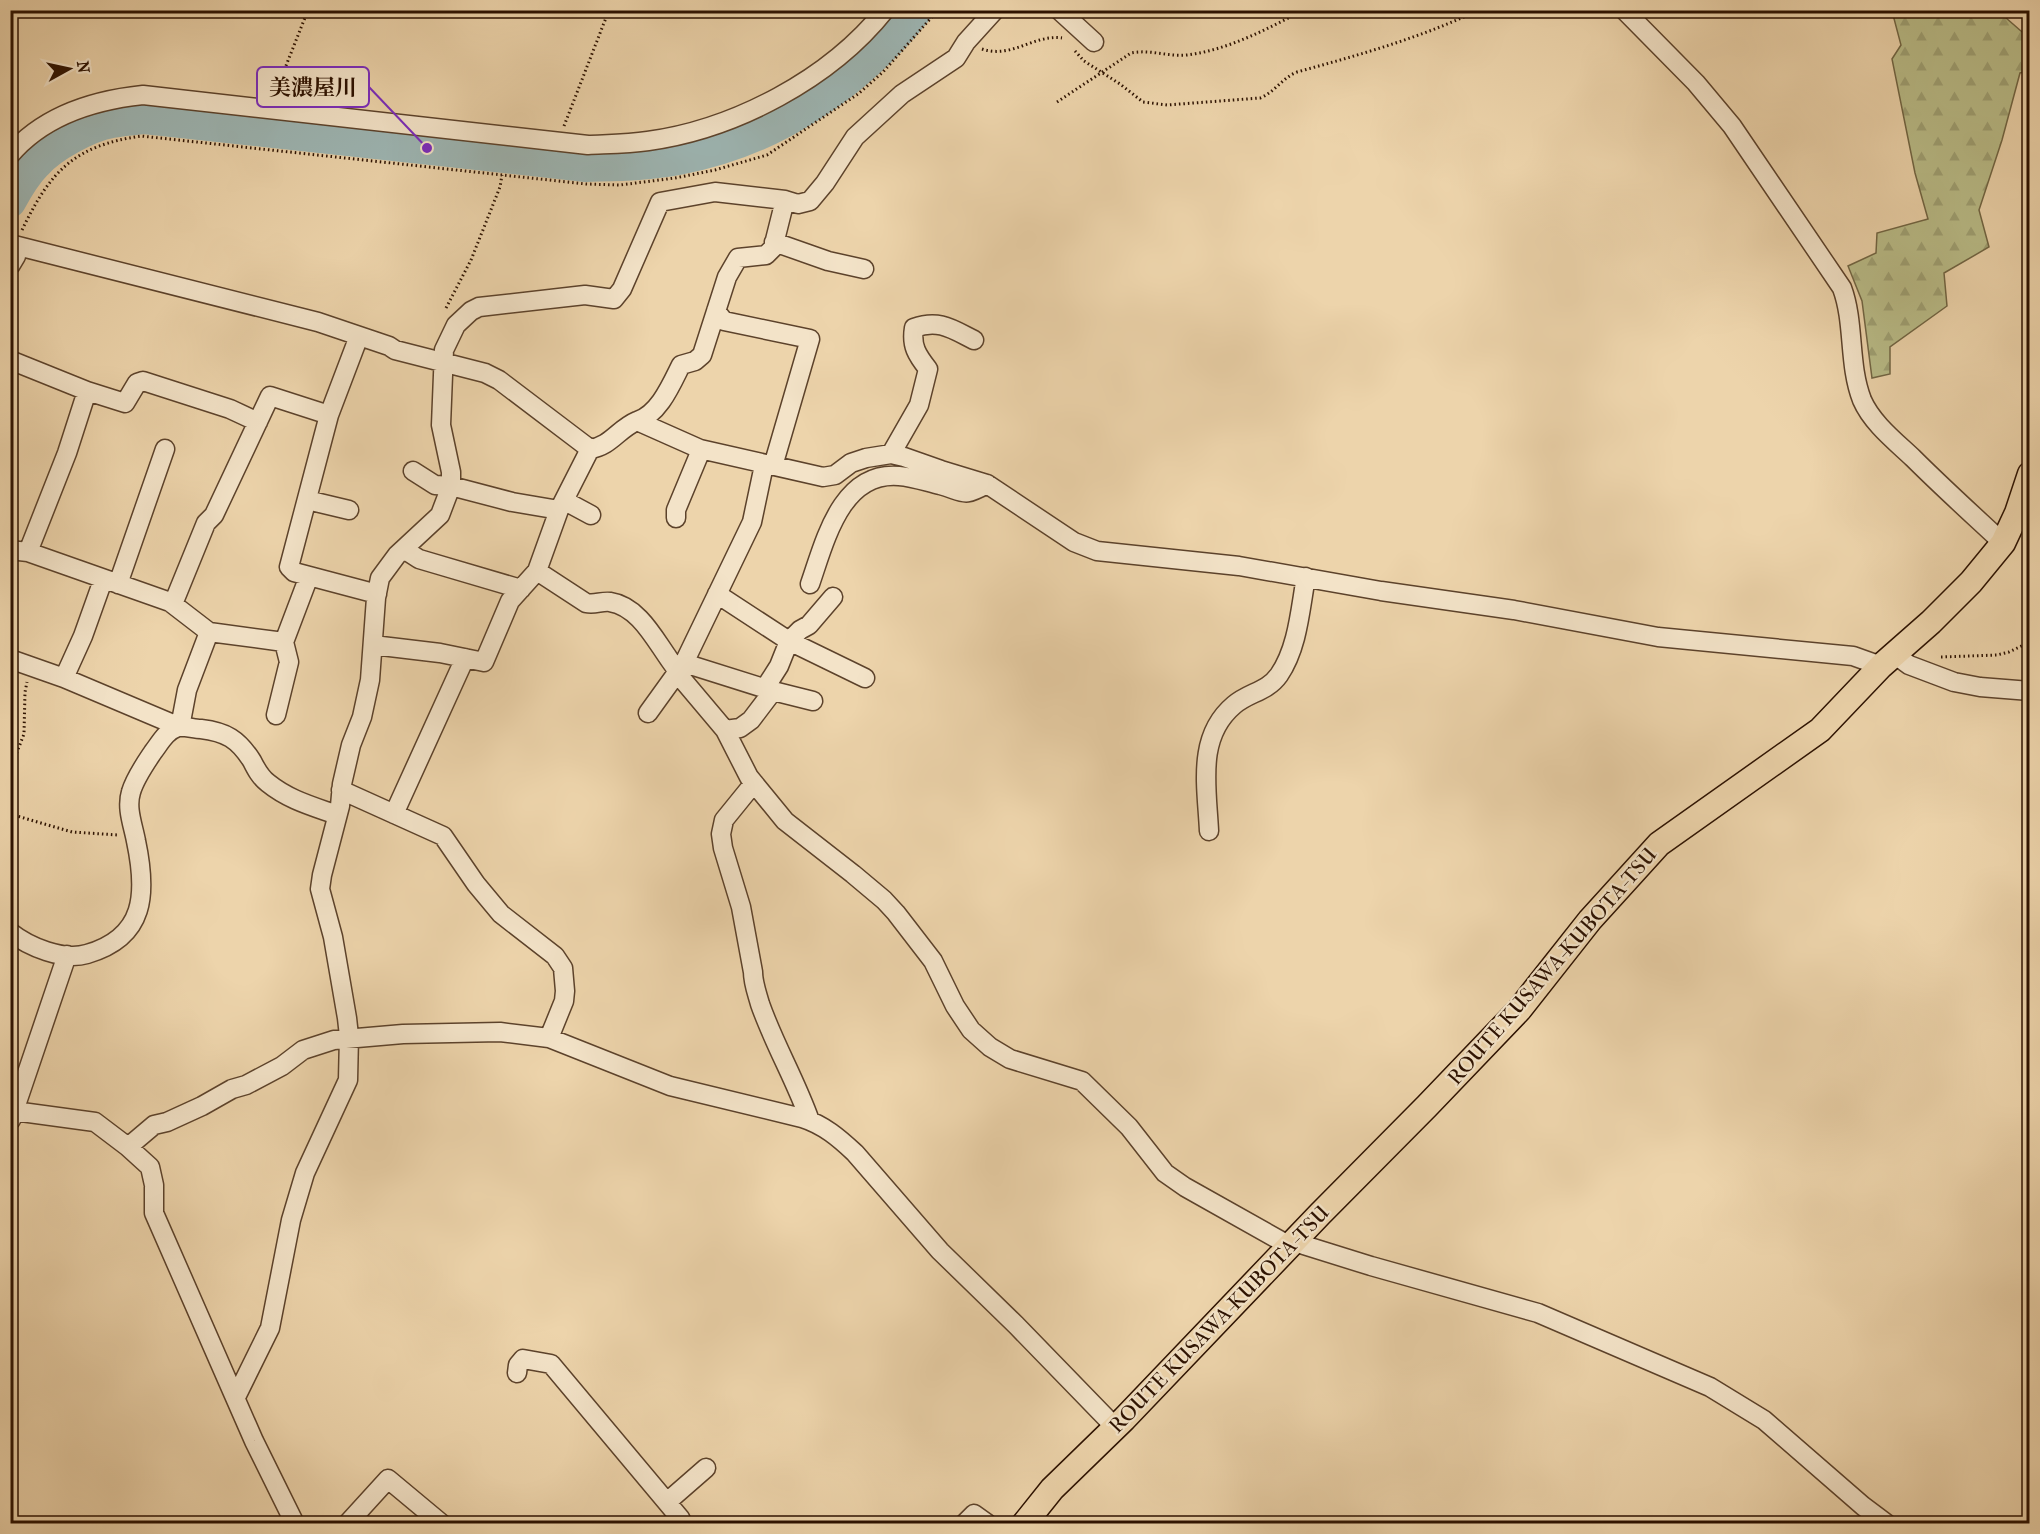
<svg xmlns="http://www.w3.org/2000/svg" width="2040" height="1534" viewBox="0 0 2040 1534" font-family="'IM FELL French Canon','Noto Serif JP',serif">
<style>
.forest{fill:url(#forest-firs);stroke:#726644;stroke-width:1.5}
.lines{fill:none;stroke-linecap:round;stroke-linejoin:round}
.river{stroke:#9db6b4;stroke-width:32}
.minor-casing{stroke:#5c422b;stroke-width:21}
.major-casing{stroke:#2c1100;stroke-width:27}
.path{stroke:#2c1100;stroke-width:3;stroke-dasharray:1.5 3;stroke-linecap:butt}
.minor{stroke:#f3e3c8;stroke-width:18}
.major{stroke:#edd4ab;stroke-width:24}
.labels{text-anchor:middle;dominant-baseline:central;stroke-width:4.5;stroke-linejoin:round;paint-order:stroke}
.street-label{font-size:21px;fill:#2c1100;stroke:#f3e3c8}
.leader{fill:none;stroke:#7b2cbf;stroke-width:2}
.callout-dot{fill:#7b2cbf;stroke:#f3e3c8;stroke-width:2}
.callout{fill:#f3e3c8;stroke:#7b2cbf;stroke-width:2}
.callout-label{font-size:22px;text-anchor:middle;font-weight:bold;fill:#2c1100}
</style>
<defs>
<pattern id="forest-firs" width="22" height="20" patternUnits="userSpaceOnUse" patternTransform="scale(1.5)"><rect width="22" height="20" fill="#b9bc88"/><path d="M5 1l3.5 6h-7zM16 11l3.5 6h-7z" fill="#9fa174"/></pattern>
</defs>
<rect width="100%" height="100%" fill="#edd4ab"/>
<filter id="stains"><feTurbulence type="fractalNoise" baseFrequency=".00333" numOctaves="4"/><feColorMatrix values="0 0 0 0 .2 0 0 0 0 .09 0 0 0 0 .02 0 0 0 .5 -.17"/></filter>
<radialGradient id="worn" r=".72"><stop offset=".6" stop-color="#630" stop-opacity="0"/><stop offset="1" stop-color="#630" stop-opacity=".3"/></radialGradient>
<path class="forest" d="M1892 11H1998L2029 38V71L2020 73 2002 140 1979 210 1989 247 1944 273 1947 306 1890 347V374L1872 378 1862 301 1848 266 1876 253 1877 233 1928 219 1915 173 1892 59 1901 45Z"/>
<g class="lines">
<path class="river" d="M10 202C17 189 26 174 36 164 52 146 89 126 112 122 123 120 134 119 144 118L586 166C617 165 647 165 678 159 773 142 857 85 917 10"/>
<g class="minor-casing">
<path id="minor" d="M1059 10 1094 42
M1624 10 1696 83 1732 126 1842 288C1855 323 1848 364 1862 400 1872 423 1895 441 1913 458 1942 487 1973 515 2003 543
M10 155C43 116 95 100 143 95L588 145C608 144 628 144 648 141 735 129 830 79 885 10
M774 242 828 261 864 269
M10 244 318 322 389 346 395 350 485 373 499 380 590 449C611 446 618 429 637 421L700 449 823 477 835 475 851 463 866 458 891 454 904 457 941 470 987 484 1074 542 1097 551 1239 566 1381 591 1514 610 1658 637 1853 656 1881 666
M10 266 16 256 17 246
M716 311 724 321 810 339 773 466
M359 336 329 415 289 567 294 572 377 594
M10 360 87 391 125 403 137 383 143 381 230 409 258 422
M637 421C659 414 671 385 681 365L695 361 702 355 727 277 738 258 766 255 773 248 785 200
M891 454 919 405 928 369C917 355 911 346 914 328 939 319 952 329 974 340
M413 471 435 485 451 486 512 502 559 510
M307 500 349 510
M565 501 591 515
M676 518V510L701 450
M10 550 28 552 170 602 209 632 284 642 309 576
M405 550 419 559 521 589
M28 552 67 453 87 391
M537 571 586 603C595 605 601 601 610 602 637 606 653 636 667 656 672 664 678 670 682 679L725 730 749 777 785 821 853 874 884 900 896 913 933 961 955 1006 971 1030 990 1047 1010 1059 1082 1081 1129 1127 1165 1173 1185 1187 1290 1246
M118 584 165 449
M810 584C825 541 841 471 899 476 913 477 927 482 940 485 965 492 962 498 987 484
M717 594 789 641 865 678
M173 604 206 523 214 515 270 396 329 415
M373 645 440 653 484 662 510 601 537 571 559 510 590 449
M1894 654 1909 665 1954 682 1980 687 2030 691
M10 659 64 678 180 727 187 690 209 632
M684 663 773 691 813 701
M64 678 83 636 103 580
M765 688 779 666 789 641 800 630 809 625 833 597
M648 713 684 663 752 522 764 465
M276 715 289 662 284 642
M725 730 740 728 751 720 773 691
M754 783 724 820 721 834 723 848 741 907 753 972C753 983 757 993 760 1004 774 1044 796 1081 810 1121
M341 790 443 836 476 884 501 914 555 956 563 968 565 991 564 1001 549 1038
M394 814 465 658
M1209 831C1207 787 1196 737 1234 705 1249 692 1267 692 1279 675 1298 647 1300 610 1306 577
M10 932C29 947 63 961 87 954 146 937 147 893 136 841 133 825 126 808 131 792 135 778 145 764 153 752 160 743 166 731 178 727 185 726 194 729 201 729 226 732 238 739 252 761 256 769 260 777 268 783 289 800 312 806 337 815
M14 1111 95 1122 128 1147 150 1167 154 1185V1213L254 1441 295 1524
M11 1120 67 955
M128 1147 154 1125 167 1122 202 1106 232 1089 246 1085 282 1066 303 1050 334 1040 403 1034 500 1032 549 1038 670 1086 802 1118C824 1125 839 1138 855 1153L940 1251 1016 1325 1115 1427
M1294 1242 1371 1266 1538 1313 1710 1387 1764 1420 1863 1506 1887 1524
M517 1373 518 1365 523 1359 551 1364 680 1518 683 1524
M236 1397 270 1328 291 1220 305 1173 348 1080 349 1036 347 1018 333 937 320 889 322 875 340 806 342 784 351 745 362 717 370 680 376 598 380 578 397 555 440 515 451 486V472L441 425 444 350 456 325 471 311 479 307 585 295 614 299 622 289 660 202 715 192 785 200 798 204 810 201 825 183 855 137 902 94 956 58 966 42 995 10
M667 1502 706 1468
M347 1524 388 1479 442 1524
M964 1524 974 1514 988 1524"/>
</g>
<g class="major-casing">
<path id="major" d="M1024 1524 1052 1489 1124 1419 1320 1214 1427 1106 1519 1010 1590 920 1659 844 1820 730 1881 666 1931 622 1971 582 2003 543 2017 513 2030 474"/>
</g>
<path class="path" d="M10 12 11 10
M982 49C1012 59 1034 34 1062 38
M1075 51 1084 61 1120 84 1143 102 1167 105 1260 98C1275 92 1282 78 1297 72 1359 55 1420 38 1479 10
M276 91 308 10
M1057 102 1131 53C1150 49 1168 57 1187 55 1228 50 1267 29 1304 10
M564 126 609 10
M22 230C51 170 74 146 141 136L586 184 620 185 675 178 715 170 767 155 858 94 883 72 938 10
M446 308 471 260 500 187 502 175
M1941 657 1997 655 2009 652 2030 642
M10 770 24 734 25 692 27 682
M10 814 72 832 118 835"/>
<use href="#minor" class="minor"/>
<use href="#major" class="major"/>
</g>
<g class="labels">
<g class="street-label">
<text transform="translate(1552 966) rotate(-49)">ROUTE KUSAWA-KUBOTA-TSU</text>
<text transform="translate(1219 1319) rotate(-46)">ROUTE KUSAWA-KUBOTA-TSU</text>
</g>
</g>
<path class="leader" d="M427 148L369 87"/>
<circle class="callout-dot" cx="427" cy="148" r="6"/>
<rect class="callout" x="257" y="67" width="112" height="40" rx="6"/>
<g class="callout-label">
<text x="313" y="95">美濃屋川</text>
</g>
<rect width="2040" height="1534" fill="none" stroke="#edd4ab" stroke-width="36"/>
<rect x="12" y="12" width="2016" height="1510" fill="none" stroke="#2c1100" stroke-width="3"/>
<rect x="18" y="18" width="2004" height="1498" fill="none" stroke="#2c1100" stroke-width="1.5"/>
<g transform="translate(69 69) rotate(82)" stroke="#f3e3c8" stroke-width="4.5" paint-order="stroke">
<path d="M0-4.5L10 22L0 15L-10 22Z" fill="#2c1100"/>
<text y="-9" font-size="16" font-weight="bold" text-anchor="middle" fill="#2c1100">N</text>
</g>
<rect width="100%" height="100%" filter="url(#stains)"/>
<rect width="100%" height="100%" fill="url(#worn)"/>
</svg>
